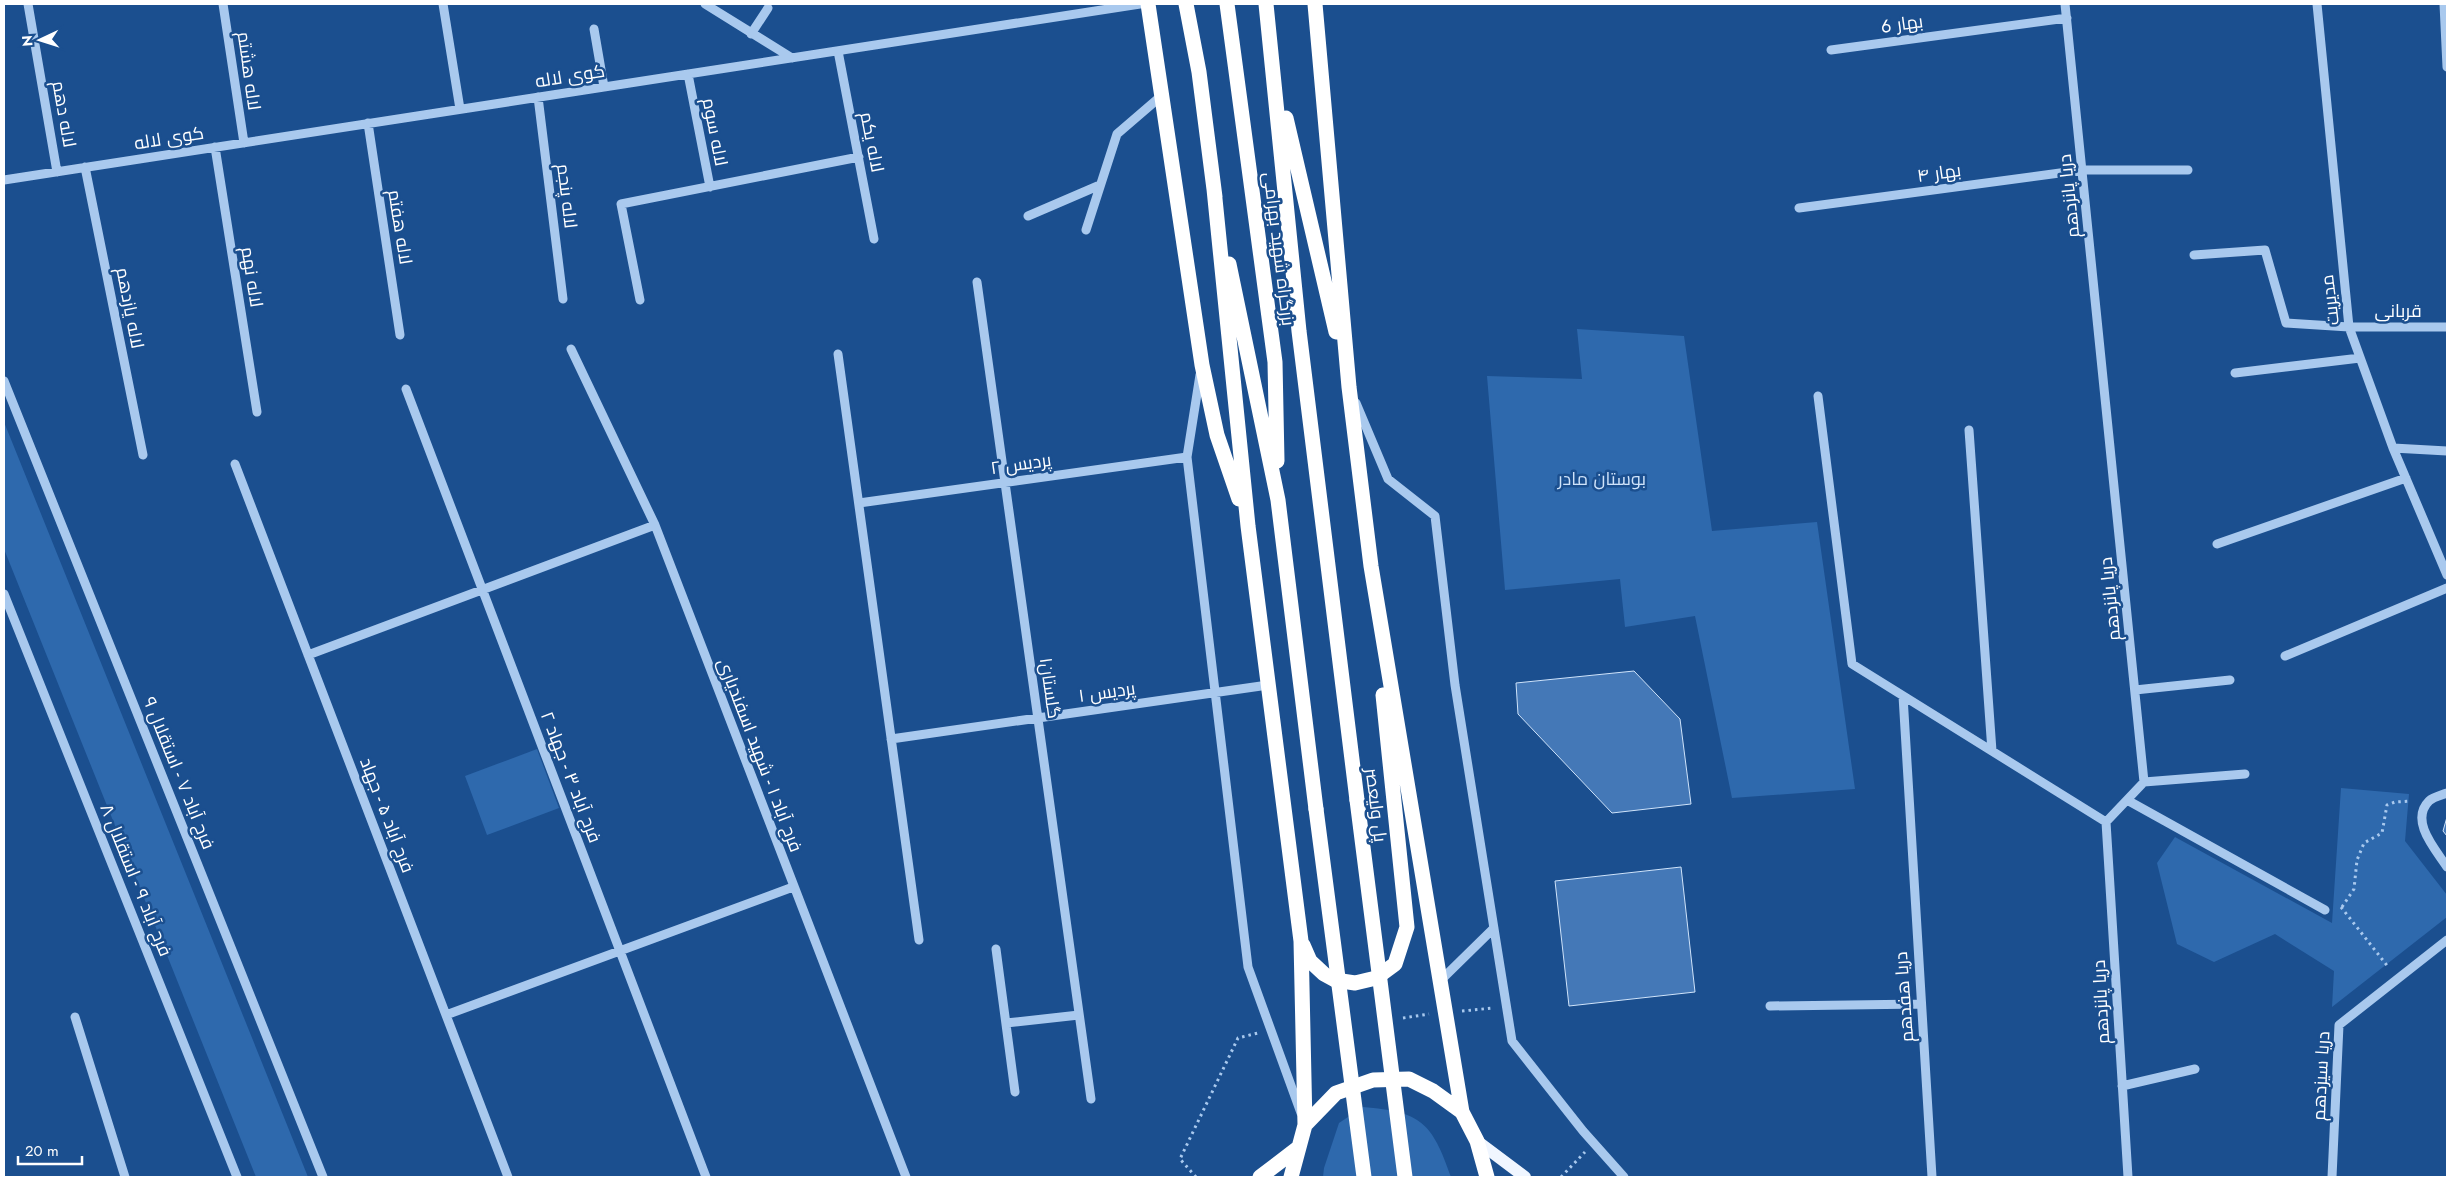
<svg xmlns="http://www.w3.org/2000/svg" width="2451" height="1181" viewBox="0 0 2451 1181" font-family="Jost,Cairo,sans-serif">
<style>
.green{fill:#2e69ad}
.building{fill:#4478b7;stroke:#cfe3fa}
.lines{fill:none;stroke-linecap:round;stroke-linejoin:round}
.path{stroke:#a9c9ee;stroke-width:3;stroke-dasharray:2.5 4;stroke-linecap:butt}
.minor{stroke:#a9c9ee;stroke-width:9}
.major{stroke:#f0f6ff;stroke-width:12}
.highway{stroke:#fff;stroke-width:15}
.highway-bridge{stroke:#fff;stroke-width:15}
.labels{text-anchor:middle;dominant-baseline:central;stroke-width:5;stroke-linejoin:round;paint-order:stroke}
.street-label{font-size:18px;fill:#fff;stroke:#1b4f8f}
.park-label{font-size:18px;fill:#cfe3fa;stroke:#1b4f8f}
</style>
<rect width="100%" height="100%" fill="#1b4f8f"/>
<path class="green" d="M1577 329 1684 336 1712 531 1817 522 1855 789 1732 798 1695 616 1625 627 1620 579 1505 590 1487 376 1582 379Z
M4 422 308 1177H256L4 549Z
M537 749 559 808 487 835 465 776Z
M2341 788 2409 794 2405 841 2447 895V917L2332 1007 2334 971 2275 934 2214 962 2177 944 2157 863 2175 837 2332 923Z
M1363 1107C1421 1112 1432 1122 1451 1177H1323L1324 1168 1339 1123Z"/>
<path class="building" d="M1634 671 1680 719 1691 804 1612 813 1518 714 1516 683Z
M2447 817V836L2443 831Z
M1681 867 1695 992 1569 1006 1555 881Z"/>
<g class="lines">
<path class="path" d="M2341 907 2389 968
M2342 907 2354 889 2357 860 2364 843 2382 833 2387 805 2395 802 2411 801
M1462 1011 1493 1008
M1403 1018 1429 1014
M1196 1177 1180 1159 1238 1038 1258 1033
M1561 1177 1585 1152"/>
<path class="minor" d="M28 4 57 172
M223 4 244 143
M443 4 460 109
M705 4 792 58
M2065 4 2144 782 2106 822 2128 1177
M2317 4 2349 327 2393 448 2447 575
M2444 4 2447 67
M594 29 604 87
M751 34 768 8
M1831 50 2067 18
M838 51 874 239
M688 74 710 187
M538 97 563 299
M368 123 400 335
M215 147 257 412
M85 167 143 455
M4 180 1140 4
M1799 208 2082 170H2188
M1028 216 1100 185
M1086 230 1117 134 1160 97
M2194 255 2265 250 2286 323 2349 327H2447
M977 282 1091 1099
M640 300 621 204 859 157
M571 349 655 525 906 1177
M838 354 919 940
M2235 373 2360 358
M1200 375 1187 457 1248 967 1301 1113
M4 381 323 1177
M406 389 706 1177
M1818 396 1852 664 2106 822
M1356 403 1388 479 1435 516 1455 685 1512 1041 1583 1131 1624 1177
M1969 430 1992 751
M2393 448 2447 451
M235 464 508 1177
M859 503 1187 457
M2217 544 2406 478
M4 594 237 1177
M308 655 655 525
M2285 656 2447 588
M2135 690 2230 680
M1903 696 1932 1177
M891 739 1268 685
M2144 782 2245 774
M2447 793C2442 795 2433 797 2429 801 2409 821 2436 850 2447 867
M2127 800 2325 910
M996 949 1015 1092
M1441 980 1494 928
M1770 1006 1921 1004
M446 1015 793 887
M75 1017 125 1177
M1006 1023 1079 1015
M2122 1086 2195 1069
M2332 1177 2339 1025 2447 940"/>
<path class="major" d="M1477 1141 1525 1177"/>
<path class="highway" d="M1148 4 1202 365 1217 435 1239 499
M1186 4 1199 72 1215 197
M1227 4 1275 362 1277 461
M1266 4 1299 331 1357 800
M1315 4 1349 387 1371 566 1462 1112
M1286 118 1336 332
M1214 189 1248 526 1301 941 1305 1125
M1229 264 1278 500 1316 809
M1303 945 1310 961 1324 974 1335 980 1355 983 1376 978 1395 964 1407 927 1383 695
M1260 1177 1298 1148
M1291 1177 1305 1125 1336 1093 1373 1080 1409 1079 1433 1091 1462 1112 1477 1141 1487 1177"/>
<path class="highway-bridge" d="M1357 800 1405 1177
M1316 809 1364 1177"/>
</g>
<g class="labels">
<g class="street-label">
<text transform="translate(1902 24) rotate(-8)">بهار 6</text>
<text transform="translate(249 71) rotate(82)">لاله هشتم</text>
<text transform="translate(570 76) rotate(-9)">کوی لاله</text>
<text transform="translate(64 114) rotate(80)">لاله دهم</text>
<text transform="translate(715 132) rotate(79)">لاله سوم</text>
<text transform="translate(169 138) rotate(-9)">کوی لاله</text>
<text transform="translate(872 142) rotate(79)">لاله یکم</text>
<text transform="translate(1939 173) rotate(-8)">بهار ۴</text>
<text transform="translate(567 196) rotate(83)">لاله پنجم</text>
<text transform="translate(2069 196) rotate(-96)">دریا پانزدهم</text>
<text transform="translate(400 227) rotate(81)">لاله هفتم</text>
<text transform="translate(1279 249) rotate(83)">بزرگراه شهید بهرامی</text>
<text transform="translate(252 277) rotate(81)">لاله نهم</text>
<text transform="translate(2330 300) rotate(-97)">مدیریت</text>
<text transform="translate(130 308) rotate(79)">لاله یازدهم</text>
<text x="2398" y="311">قربانی</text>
<text transform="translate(1021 464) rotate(-8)">پردیس ۲</text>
<text transform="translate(2110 599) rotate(-96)">دریا پانزدهم</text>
<text transform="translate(1050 688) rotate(82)">گلستان۱</text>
<text transform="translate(1107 692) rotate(-8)">پردیس ۱</text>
<text transform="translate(760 755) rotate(69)">فرح آباد ۱ - شهید اسفندیاری</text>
<text transform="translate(179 773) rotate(68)">فرح آباد ۷ - استقلال ۹</text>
<text transform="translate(571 777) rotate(69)">فرح آباد ۳ - جهاد ۲</text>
<text transform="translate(1376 805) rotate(83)">پل ولیعصر</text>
<text transform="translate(387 815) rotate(69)">فرح آباد ۵ - جهاد</text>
<text transform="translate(136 880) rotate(68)">فرح آباد ۹ - استقلال ۸</text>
<text transform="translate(1904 997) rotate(-94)">دریا هفدهم</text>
<text transform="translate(2101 1002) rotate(-93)">دریا پانزدهم</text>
<text transform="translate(2321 1076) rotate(-87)">دریا سیزدهم</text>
</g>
<g class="park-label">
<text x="1602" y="479">بوستان مادر</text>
</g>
</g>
<rect width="2451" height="1181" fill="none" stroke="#ffffff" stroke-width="10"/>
<g transform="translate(40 40) rotate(266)" stroke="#1b4f8f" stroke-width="4" paint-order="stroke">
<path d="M0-4L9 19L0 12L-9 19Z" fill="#ffffff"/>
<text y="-8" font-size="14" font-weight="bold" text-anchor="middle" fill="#ffffff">N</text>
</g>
<path d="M18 1156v8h64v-8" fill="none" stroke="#ffffff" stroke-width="2.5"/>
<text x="25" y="1156" font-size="15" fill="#ffffff" stroke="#1b4f8f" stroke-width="4" paint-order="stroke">20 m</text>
</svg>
